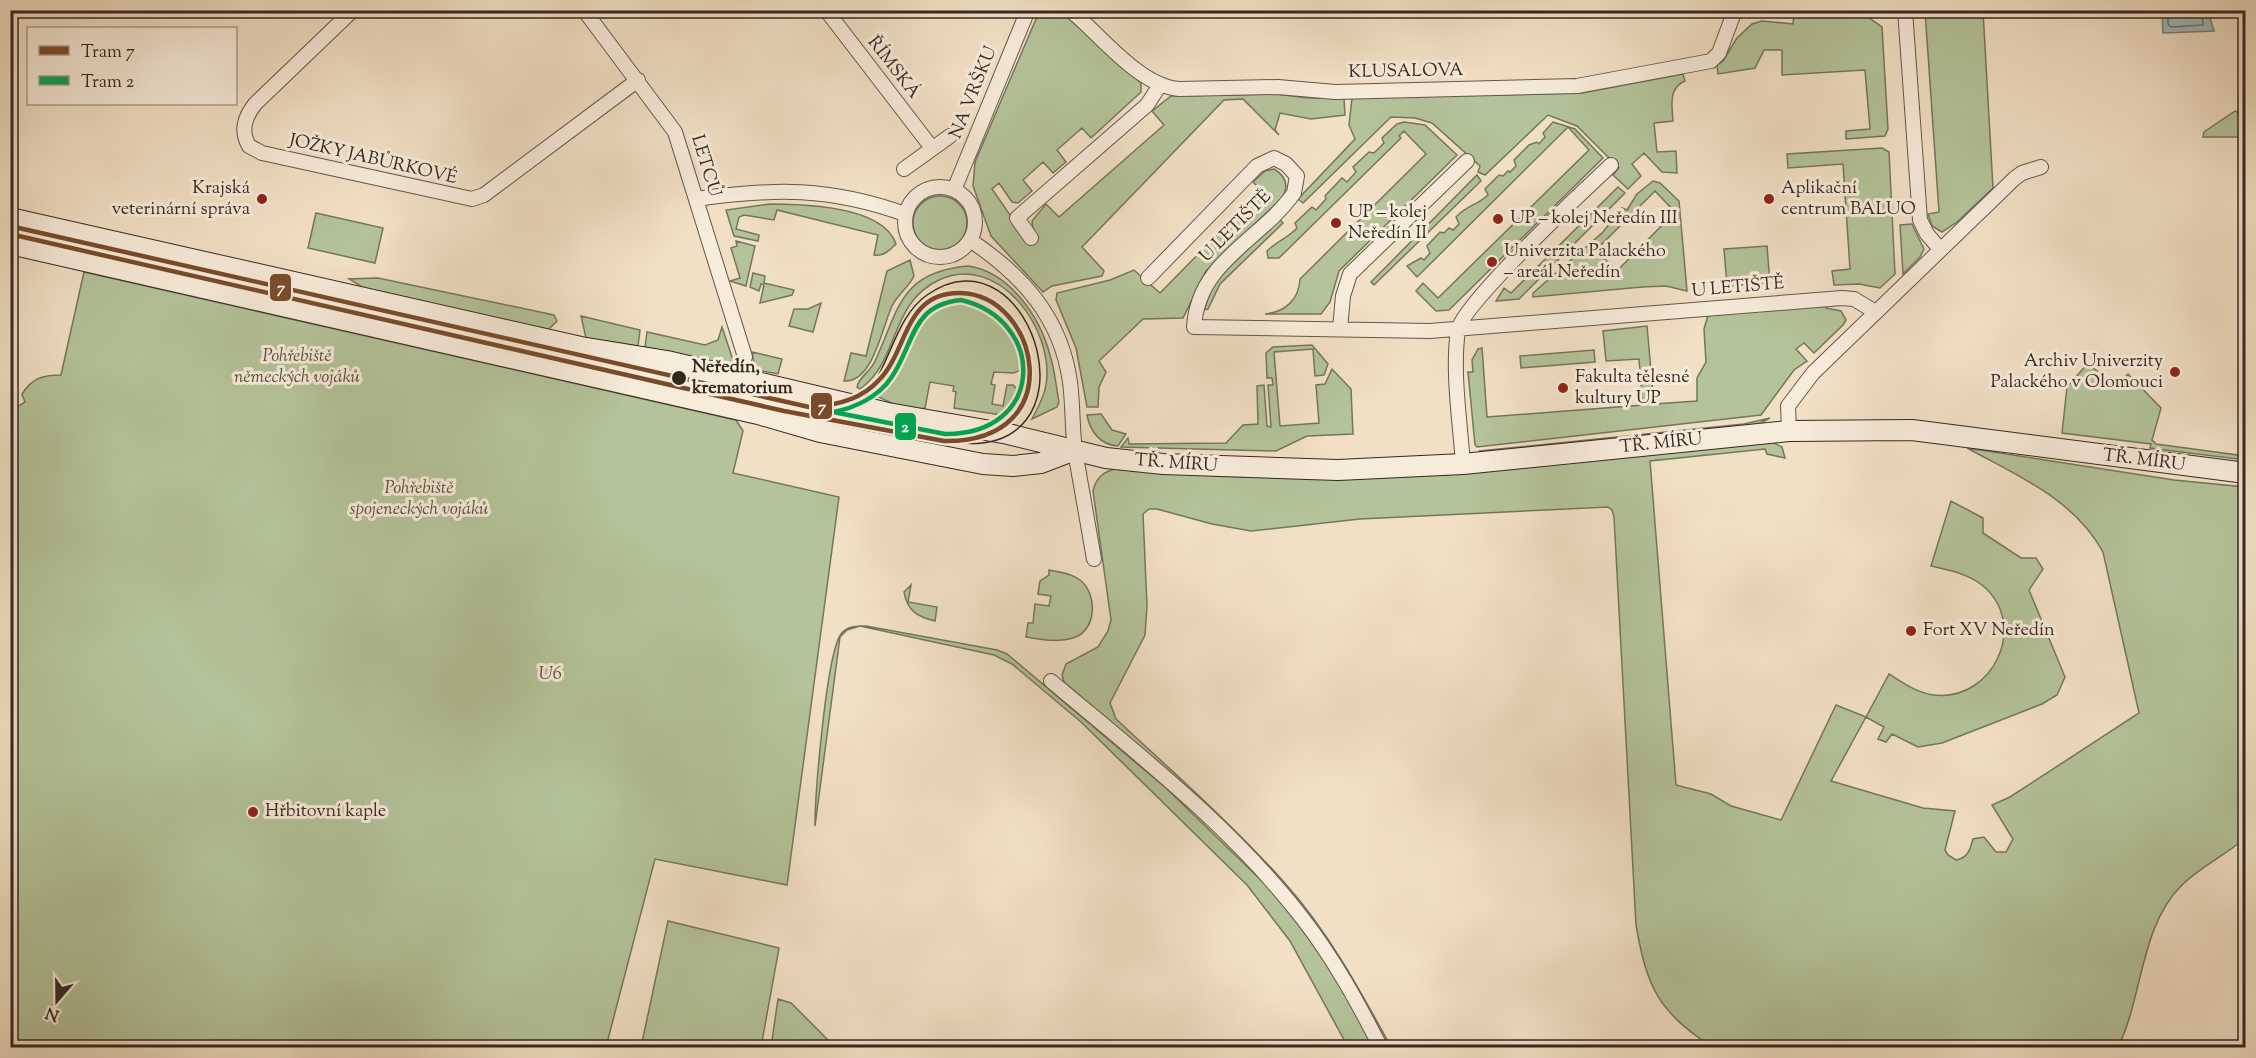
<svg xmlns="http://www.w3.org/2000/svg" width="2256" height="1058" viewBox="0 0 2256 1058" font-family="'Sorts Mill Goudy',serif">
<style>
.green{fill:#b4c39a;stroke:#74765e;stroke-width:1.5;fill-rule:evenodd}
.water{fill:#a0bac0;stroke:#758080;stroke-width:1.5}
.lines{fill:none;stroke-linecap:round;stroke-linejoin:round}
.shore{stroke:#6a7270;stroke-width:1.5}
.street-casing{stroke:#64574a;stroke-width:16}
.secondary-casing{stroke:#342921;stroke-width:22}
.street{stroke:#f7ebda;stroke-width:14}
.secondary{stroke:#f7ebda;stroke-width:20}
.tram{stroke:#342921;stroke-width:1.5}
.tram-1-casing{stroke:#f7ebda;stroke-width:9}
.tram-2-casing{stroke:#f7ebda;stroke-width:9}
.tram-1{stroke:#7a4b2a;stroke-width:4.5}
.tram-2{stroke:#00a651;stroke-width:4.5}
.poi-dot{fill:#8f2418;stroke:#f7ebda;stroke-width:2}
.stop-dot{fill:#342921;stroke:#f7ebda;stroke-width:2}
.labels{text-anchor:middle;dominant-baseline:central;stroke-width:6;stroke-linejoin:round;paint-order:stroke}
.street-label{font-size:18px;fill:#342921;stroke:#f7ebda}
.poi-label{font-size:18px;fill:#342921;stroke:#f7ebda;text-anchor:start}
.park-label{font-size:18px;font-style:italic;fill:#54503f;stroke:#f7ebda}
.stop-label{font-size:18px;font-weight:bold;fill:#342921;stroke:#f7ebda;text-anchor:start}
.line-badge{stroke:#f7ebda;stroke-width:2}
.badge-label{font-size:16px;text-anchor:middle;font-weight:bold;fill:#fff}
</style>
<rect width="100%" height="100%" fill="#f2e0c6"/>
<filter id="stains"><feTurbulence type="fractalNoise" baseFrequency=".00333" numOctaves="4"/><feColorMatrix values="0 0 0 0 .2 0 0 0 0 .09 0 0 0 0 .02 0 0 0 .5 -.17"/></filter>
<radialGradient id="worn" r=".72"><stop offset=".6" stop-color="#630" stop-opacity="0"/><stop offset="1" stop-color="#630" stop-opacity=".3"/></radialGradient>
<path class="green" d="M1057 11 1066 16 1141 83V92L1091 138 1082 128 1057 150 1066 162 1053 173 1043 162 1023 180 1032 191 1018 203 1012 202 999 183 992 189 1028 241 1034 236 1032 221 1046 204 1059 217 1164 125 1152 111 1171 96 1276 94 1308 98H1344L1345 115 1311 119 1280 113 1275 130 1279 135 1243 99 1224 100 1082 247 1104 271 1102 276 1052 286 1043 292 991 236 973 186 975 162 1036 19 1046 13Z
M1794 11H1859L1882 27 1888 129 1885 136 1846 139V131L1870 129 1865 70 1782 75V50H1764L1755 68 1718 74 1717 65 1723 61 1737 38 1752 24 1762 21 1793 24Z
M1925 11H1983L1993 188 1957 222 1942 232 1932 226 1928 214 1939 212Z
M1683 74 1685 81C1668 88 1672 106 1673 121L1654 123 1657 152 1676 151 1677 173 1662 172 1644 153 1632 164 1641 176 1628 189 1613 175 1619 168 1577 126 1548 115 1485 175 1478 172 1480 166 1432 123 1415 118 1391 117 1303 203 1298 199 1355 139 1349 125 1352 98 1582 93Z
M2235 111 2245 115V134L2240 137H2203L2204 132Z
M1404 122 1425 125 1457 155 1339 271 1330 302 1321 314H1265C1285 312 1299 300 1300 279L1426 154 1404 131 1399 136 1401 138 1279 258H1268L1267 251C1277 241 1288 238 1297 228L1295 223 1312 207 1316 210 1326 199 1325 196 1342 178 1347 182 1356 172 1353 167 1369 152 1374 153 1384 143 1382 138 1397 124Z
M1553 122 1575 129 1603 158 1449 310 1436 311 1416 291 1423 283 1438 298 1589 150 1568 127 1417 277 1407 266 1421 258 1424 260 1430 253 1427 246 1440 232 1444 233 1449 228 1453 230 1459 224 1456 217C1467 205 1478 205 1488 195L1485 189 1499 175 1503 176 1508 171 1510 172 1516 166 1514 160 1529 145 1537 142 1539 144 1545 137 1543 133Z
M1882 148 1889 152 1895 274 1880 288 1859 284 1834 285 1832 271 1850 269 1843 164 1788 168 1787 154Z
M1274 169C1286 176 1289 185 1283 197L1206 271 1183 318 1143 319 1099 361 1106 372 1099 387 1098 407H1087L1076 348 1056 300 1057 293 1110 280 1134 270 1160 293 1261 190 1253 182 1265 171Z
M1477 175 1481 181 1374 285 1371 282Z
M1653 181 1660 183 1679 201 1687 291 1666 286 1642 287 1533 297V293L1603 232 1622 208 1627 210 1637 194ZM1655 191 1675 212 1617 271 1596 250Z
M1618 187 1625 193 1519 299 1496 301 1504 288 1511 293Z
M913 223a27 27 0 1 1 54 0a27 27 0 1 1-54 0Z
M770 204C803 204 883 206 896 244 890 250 883 257 874 255L878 235 777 210 774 220 744 215 739 217 736 229 759 235 758 241 734 236 726 210Z
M316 213 383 228 375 263 308 248Z
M1279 219 1283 223 1220 284 1208 309 1204 310 1214 282Z
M1912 224 1924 249 1920 257 1903 274 1900 225Z
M736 241 755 246 746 286 730 281 740 278 731 248 737 246Z
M1767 246 1770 283 1727 286 1724 249Z
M910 260 914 276C909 287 897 295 892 306 882 327 873 383 844 381L851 353 866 356 887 271Z
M968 266C1010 272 1040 317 1050 355 1055 371 1056 386 1059 402L1057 407 1032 419C1038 408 1044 397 1046 385 1055 330 999 252 939 280 889 303 900 361 860 389L857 387C858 378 871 371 875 361 899 310 899 272 968 266Z
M84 272 731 419 736 420 743 431 733 473 839 497 787 885 655 859 606 1047H11V411L25 402 22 394C32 378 43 375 61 375Z
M753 273 765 276 764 283 794 290 792 295 760 303 764 285 761 284 759 291 750 287Z
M378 278 554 315 557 321 548 330 364 288 349 279Z
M958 300C968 300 978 301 986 306 1004 316 1032 349 1020 370L1014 373 994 372 991 384 995 385 992 404 1003 406 1007 385H1013L1019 391V402L1009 416 954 408 956 392 953 391 954 386 930 382 925 408C909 414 887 401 873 394 906 361 902 307 958 300Z
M821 303 813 332 789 326 794 309H808Z
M1825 304 1826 308 1841 311 1846 320 1843 325 1814 353 1804 343 1796 349 1807 361 1794 370 1761 415 1477 447 1475 445 1468 372H1473L1472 360 1478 349 1482 348 1487 417 1643 405 1639 359 1606 361 1603 331 1647 326 1654 404 1697 401V378L1706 362 1704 329 1708 315Z
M581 316 640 330 638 346 586 338Z
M722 327 734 363 732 366 645 347 647 332 705 345 718 340Z
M1312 345 1328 364 1324 375 1315 376 1313 349 1274 352 1280 426 1319 423 1316 385 1325 384 1332 369 1351 389 1353 434 1307 436 1276 451 1121 447 1128 438 1129 444 1226 443 1243 425 1258 424 1257 386 1264 385 1267 426 1271 427 1268 385H1273L1272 378H1267L1266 353 1273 347Z
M1594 350 1595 362 1521 368 1520 356Z
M752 352 782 359 778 374 740 367 739 365 754 363Z
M2088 363 2115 387 2128 374 2161 408 2152 440 2156 444 2245 456V460L2150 448 2151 444 2062 433 2067 387Z
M1101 414 1112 430 1126 434 1118 446C1100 445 1090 431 1087 415Z
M1770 418 1757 425 1484 453 1479 451 1744 424Z
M1772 442 1782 447 1785 458 1767 454 1765 449 1650 461 1676 785 1711 794 1731 806 1781 820 1836 705 1866 717 1889 674C1903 683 1917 693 1934 695 1993 702 2030 624 1982 585 1968 574 1949 570 1931 566L1951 501 1983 518V533L2021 558H2036L2043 569 2029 590 2065 677 2057 695 2042 704 1942 743 1918 747 1892 734 1886 742 1878 739 1884 727 1866 717 1831 781 1923 808 1955 811 1945 850 1948 855 1956 860C1968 858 1970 850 1973 839L1984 837 1996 852H2006L2013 839 1992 805 2010 797 2139 713 2103 552C2074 499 2018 476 1967 448L2174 480 2245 487V838C2226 855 2200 867 2182 885 2140 926 2143 997 2118 1047H1712C1658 1011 1647 988 1636 925L1614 517 1612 510 1608 507 1360 519 1251 531 1212 524 1157 509H1149L1143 514 1147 606 1145 635 1110 703 1116 719C1173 772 1232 824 1284 882 1328 931 1360 990 1391 1047H1388C1360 995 1332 943 1294 897 1231 820 1140 747 1064 682L1062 675 1066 664 1098 647 1108 631 1111 620 1093 491C1096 478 1103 472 1115 469L1241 477 1340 478Z
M1049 570C1059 572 1071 573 1080 580 1098 594 1097 631 1073 638 1058 643 1040 639 1026 637L1028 623H1033L1035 604 1049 606 1051 596 1038 594 1040 581 1049 575Z
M911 585 908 602 937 607 935 621C918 617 907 611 904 592Z
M860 626 847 630 840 637 815 826C815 796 826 655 841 634 847 626 856 626 866 626L997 650 1007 654 1166 788 1267 886 1314 943 1343 990 1373 1047H1348L1290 941 1247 885 1081 722 1012 664 994 655Z
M668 921 779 948 761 1047H641Z
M778 999 791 1003 835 1047H771Z"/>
<path class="water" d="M2162 11H2208L2214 31 2163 33Z"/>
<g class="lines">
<path class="shore" d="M2168 10V24L2171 27 2203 25 2202 10"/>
<g class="street-casing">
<path id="street" d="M353 10 255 104C245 117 240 130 249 146L262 153 472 199 484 195 638 80
M584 10 675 132 745 357
M826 10 932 148
M1070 10C1101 35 1139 86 1179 89L1278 87 1335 92 1577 86 1711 61 1719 53 1735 10
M1905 10 1920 220 1927 234 1940 249
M904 169 950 136
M905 222a35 35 0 1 1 70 0a35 35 0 1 1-70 0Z
M954 190 1028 10
M696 199C775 188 829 187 905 214
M1031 238 1017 218 1147 105 1160 85
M970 240C1022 275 1061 317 1070 382 1073 404 1072 428 1075 451 1081 487 1088 523 1094 559
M1148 278 1257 166 1274 158 1286 164 1297 176 1294 193C1260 241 1198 261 1194 327L1430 331 1842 298 1854 299 1874 311
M1340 329 1343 296 1350 274 1467 161
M1789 431 1788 406 1813 373 2015 178 2022 173 2041 167
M1463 464C1460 421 1452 372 1458 330 1462 305 1585 189 1611 165
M1051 681C1139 755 1232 827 1303 919 1334 959 1358 1003 1381 1048"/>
</g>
<g class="secondary-casing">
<path id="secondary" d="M10 218 581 347 667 361 888 413 1008 434 1106 458 1163 464 1338 470 1463 464 1789 431 1912 430 2246 473
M10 244 758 414 820 432 983 464 1013 466 1041 463 1075 450"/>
</g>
<use href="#street" class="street"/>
<use href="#secondary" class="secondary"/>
<path class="tram" d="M871 388C891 359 897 316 927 295 1033 220 1109 471 944 441"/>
<g class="tram-1-casing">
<path id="tram-1" d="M10 226 809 407C835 406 861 400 879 380 908 351 904 292 960 293 1039 294 1072 443 944 441L784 411 10 234"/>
</g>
<g class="tram-2-casing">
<path id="tram-2" d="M961 300C1047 320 1046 435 945 434L833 412C855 408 878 397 891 378 915 344 910 305 961 300Z"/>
</g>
<use href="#tram-1" class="tram-1"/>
<use href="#tram-2" class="tram-2"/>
</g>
<g class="poi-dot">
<circle cx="262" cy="199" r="6"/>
<circle cx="1769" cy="199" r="6"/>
<circle cx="1498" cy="219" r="6"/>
<circle cx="1336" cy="223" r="6"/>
<circle cx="1492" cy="262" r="6"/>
<circle cx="2175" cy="372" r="6"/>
<circle cx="1563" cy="388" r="6"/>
<circle cx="1911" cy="631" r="6"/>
<circle cx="253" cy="812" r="6"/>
</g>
<circle class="stop-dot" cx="679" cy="378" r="8"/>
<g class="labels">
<g class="street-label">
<text transform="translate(893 68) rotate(52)">ŘÍMSKÁ</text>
<text transform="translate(1406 72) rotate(-1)">KLUSALOVA</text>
<text transform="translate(974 93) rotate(-68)">NA VRŠKU</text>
<text transform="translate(373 160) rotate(13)">JOŽKY JABŮRKOVÉ</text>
<text transform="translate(705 166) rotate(73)">LETCŮ</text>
<text transform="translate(1236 227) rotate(-45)">U LETIŠTĚ</text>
<text transform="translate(1738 288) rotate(-5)">U LETIŠTĚ</text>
<text transform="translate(1661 444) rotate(-6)">TŘ. MÍRU</text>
<text transform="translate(2144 461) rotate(7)">TŘ. MÍRU</text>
<text transform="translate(1176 464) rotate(4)">TŘ. MÍRU</text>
</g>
<g class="poi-label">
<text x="250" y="189" text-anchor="end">Krajská<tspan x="250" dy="21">veterinární správa</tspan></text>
<text x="1781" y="189">Aplikační<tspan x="1781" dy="21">centrum BALUO</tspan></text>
<text x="1348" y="213">UP – kolej<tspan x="1348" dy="21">Neředín II</tspan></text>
<text x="1510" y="219">UP – kolej Neředín III</text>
<text x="1504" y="252">Univerzita Palackého<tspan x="1504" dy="21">– areál Neředín</tspan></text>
<text x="2163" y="362" text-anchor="end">Archiv Univerzity<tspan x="2163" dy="21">Palackého v Olomouci</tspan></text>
<text x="1575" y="378">Fakulta tělesné<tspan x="1575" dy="21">kultury UP</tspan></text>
<text x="1923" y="631">Fort XV Neředín</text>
<text x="265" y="812">Hřbitovní kaple</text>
</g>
<g class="park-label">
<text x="297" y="357">Pohřebiště<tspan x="297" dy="21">německých vojáků</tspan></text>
<text x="419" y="489">Pohřebiště<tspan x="419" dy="21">spojeneckých vojáků</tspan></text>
<text x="550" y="675">U6</text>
</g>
<g class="stop-label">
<text x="692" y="368">Neředín,<tspan x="692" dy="21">krematorium</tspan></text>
</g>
</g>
<g class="line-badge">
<rect x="269" y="273" width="23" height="29" rx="6" fill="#7a4b2a"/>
<rect x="810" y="392" width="23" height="28" rx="6" fill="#7a4b2a"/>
<rect x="894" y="412" width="23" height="29" rx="6" fill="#00a651"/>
</g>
<g class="badge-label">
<text x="281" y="293">7</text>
<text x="822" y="412">7</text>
<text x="905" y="432">2</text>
</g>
<rect width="2256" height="1058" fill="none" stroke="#f2e0c6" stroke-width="36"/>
<rect x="12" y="12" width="2232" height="1034" fill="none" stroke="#342921" stroke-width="3"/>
<rect x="18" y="18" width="2220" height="1022" fill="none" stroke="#342921" stroke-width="1.5"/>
<rect x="27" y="27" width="210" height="78" fill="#f7ebda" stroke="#a99d90" stroke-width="1.5"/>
<rect x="39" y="46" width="30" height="9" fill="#7a4b2a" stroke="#a99d90" stroke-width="1.5"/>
<text x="81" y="57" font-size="18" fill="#342921">Tram 7</text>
<rect x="39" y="76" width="30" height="9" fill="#00a651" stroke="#a99d90" stroke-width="1.5"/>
<text x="81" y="87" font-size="18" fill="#342921">Tram 2</text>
<g transform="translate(57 1001) rotate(200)" stroke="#f7ebda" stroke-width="4.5" paint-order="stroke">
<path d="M0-4.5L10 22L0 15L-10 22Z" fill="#342921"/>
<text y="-9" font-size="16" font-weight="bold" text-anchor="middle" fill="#342921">N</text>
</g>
<rect width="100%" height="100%" filter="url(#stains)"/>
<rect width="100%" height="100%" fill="url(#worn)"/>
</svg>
